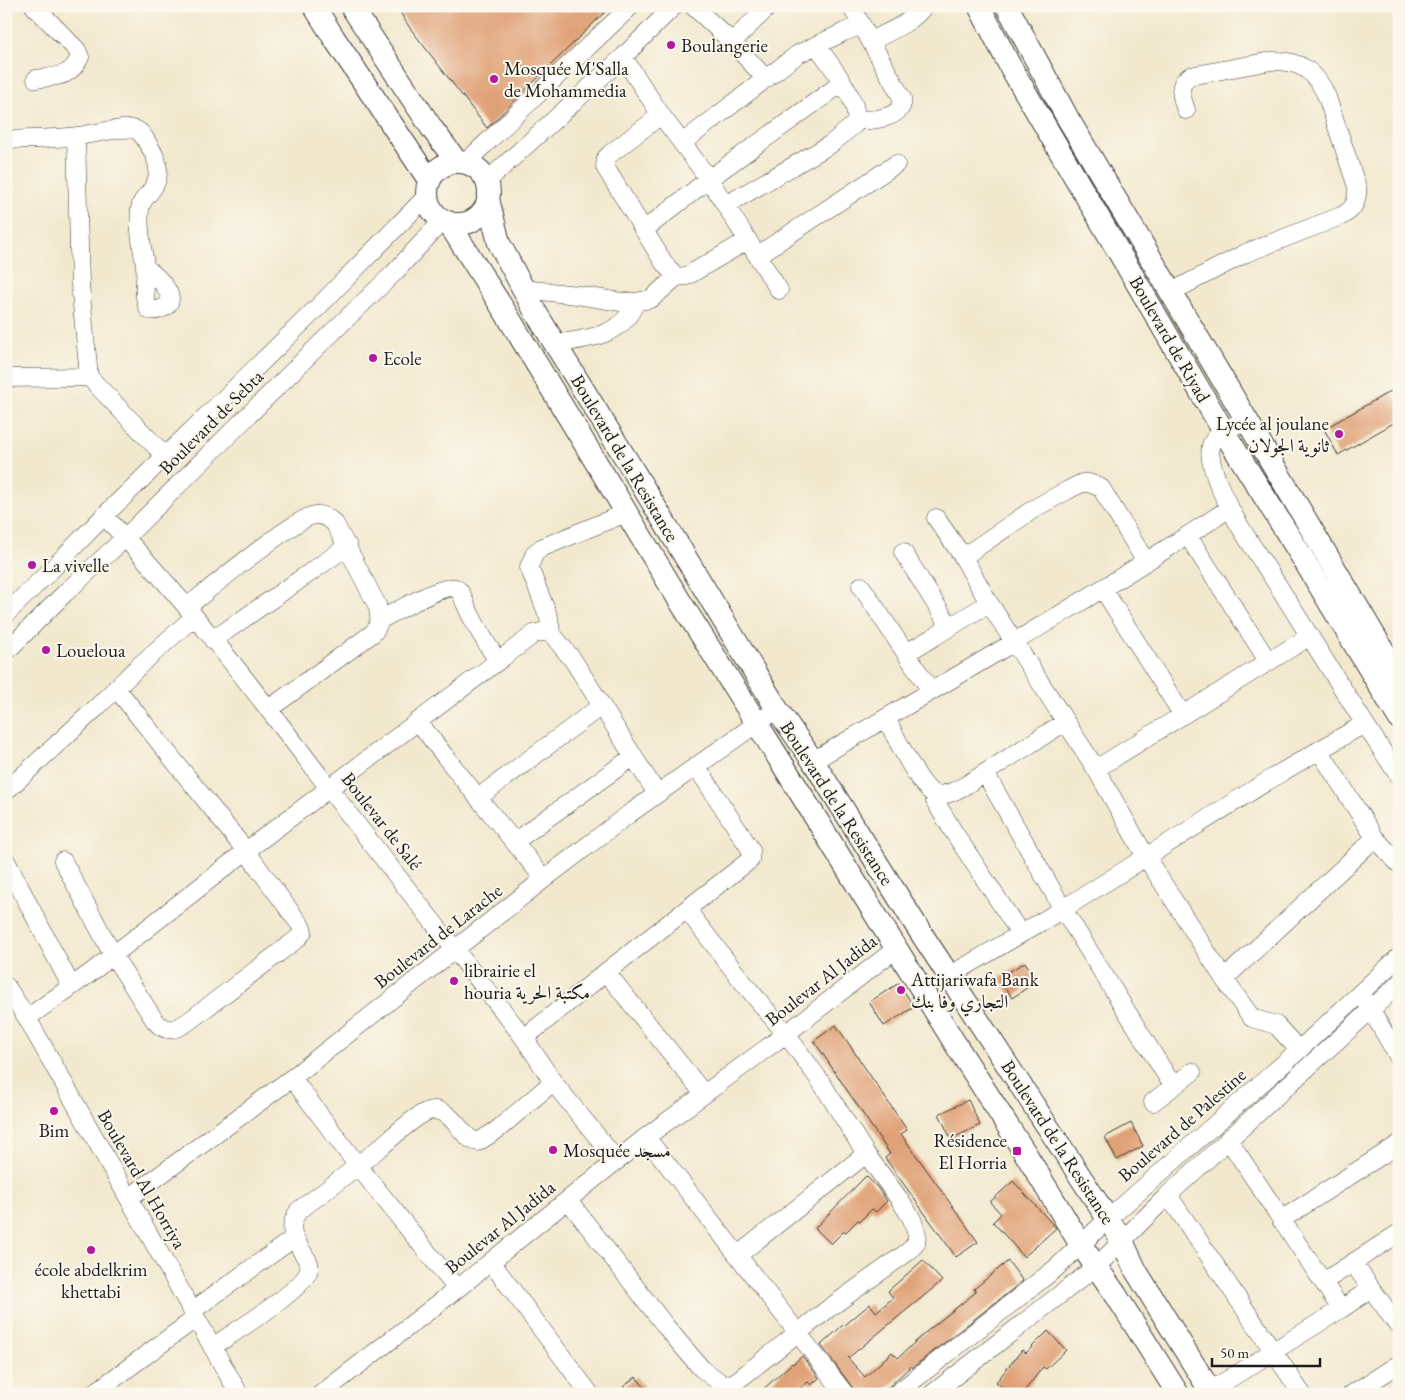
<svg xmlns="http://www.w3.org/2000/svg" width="1405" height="1400" viewBox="0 0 1405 1400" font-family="'EB Garamond',Amiri,serif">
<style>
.building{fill:#e0a177}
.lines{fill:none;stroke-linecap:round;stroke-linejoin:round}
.minor-casing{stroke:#3c3b37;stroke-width:19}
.major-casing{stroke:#3c3b37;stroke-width:24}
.minor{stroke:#fff;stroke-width:18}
.major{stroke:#fff;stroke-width:22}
.poi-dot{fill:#b5179e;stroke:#fbf7ec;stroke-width:2}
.labels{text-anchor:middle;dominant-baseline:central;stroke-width:4;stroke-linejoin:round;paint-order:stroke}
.poi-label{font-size:19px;fill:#1c1c1c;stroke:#fbf7ec;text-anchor:start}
.street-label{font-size:19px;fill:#1c1c1c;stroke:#fbf7ec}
</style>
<rect width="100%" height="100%" fill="#fbf7ec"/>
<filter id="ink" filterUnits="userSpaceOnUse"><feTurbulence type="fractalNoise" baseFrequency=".02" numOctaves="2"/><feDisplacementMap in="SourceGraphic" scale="10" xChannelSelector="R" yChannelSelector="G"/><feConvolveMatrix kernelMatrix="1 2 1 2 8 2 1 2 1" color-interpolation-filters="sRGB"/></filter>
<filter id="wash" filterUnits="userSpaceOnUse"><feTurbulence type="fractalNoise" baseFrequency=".0096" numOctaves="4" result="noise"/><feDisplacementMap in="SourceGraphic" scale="20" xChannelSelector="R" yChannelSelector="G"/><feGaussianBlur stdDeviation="1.12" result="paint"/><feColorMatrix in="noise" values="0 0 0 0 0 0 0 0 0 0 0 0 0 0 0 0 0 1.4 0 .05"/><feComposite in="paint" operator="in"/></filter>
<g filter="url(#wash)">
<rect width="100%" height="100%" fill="#f1e8cd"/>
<g id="blocks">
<path class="building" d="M396 6H611L487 128 410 28Z
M1391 391 1399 405V420L1338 455 1324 429Z
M1025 962 1037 981 1012 998 999 978Z
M899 983 914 1007 884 1026 869 1002Z
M836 1025 907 1130 901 1134 978 1242 956 1257 885 1158 890 1154 814 1041Z
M968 1100 980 1125 951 1139 939 1114Z
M1131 1123 1143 1146 1117 1160 1105 1137Z
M866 1176 877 1187 887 1201 876 1212 872 1209 860 1221 858 1220 846 1232 844 1231 831 1244 815 1228Z
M1013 1181 1056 1228 1024 1257 993 1222 1001 1214 990 1202Z
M923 1260 942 1281 848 1358 865 1377 892 1352 898 1358 926 1332 976 1292 974 1289 1008 1261 1023 1281 912 1368 911 1366 881 1394H857L821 1345 844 1324 845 1325 870 1304 876 1312 893 1298 888 1291Z
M1048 1331 1066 1350 1046 1369 1043 1367 1022 1394H1010L996 1382 1022 1350 1026 1353Z
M802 1356 819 1378 811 1385 808 1382 795 1394H758L792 1363 793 1364Z
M636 1377 650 1394H629L623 1387Z"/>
</g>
</g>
<g filter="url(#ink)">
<use href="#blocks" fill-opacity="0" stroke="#3c3b37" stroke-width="1"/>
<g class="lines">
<g class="minor-casing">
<path id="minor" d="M34 6 77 50 80 57C70 78 57 76 36 79
M693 6 732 42 766 79
M851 6 902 98C906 118 871 121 857 120
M871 41C888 32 912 23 924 6
M732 42 769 6
M623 57 661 115 709 179 779 290
M661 115 610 154 606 158 605 167 664 263 676 277 687 276 748 240
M76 136 80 284 89 377 165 456
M6 140C30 139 55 139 79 136 92 134 120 127 132 129 139 129 145 138 148 144 159 160 163 176 150 192 145 198 141 201 140 209 138 229 142 245 145 265 147 281 141 295 149 310 155 311 160 310 165 307 181 297 154 274 145 267
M682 143 798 54 844 32 862 25
M465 163 631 6
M487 181 623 57 674 6
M726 205 831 144 855 124C863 104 828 61 816 45
M644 230 709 179 842 83
M758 255 896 164
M523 289 577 295 621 302H635L651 299 676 277
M1171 292 1246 253 1341 216C1354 210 1358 201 1357 187L1327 97C1316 71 1300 60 1271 61L1190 76C1176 85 1182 97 1186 110
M555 344C585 339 624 337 635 302
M6 378 89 377
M1247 420C1236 425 1218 431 1212 443 1207 454 1214 472 1218 483 1235 525 1264 562 1287 600 1324 659 1360 718 1399 776
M104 516C186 599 257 694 328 787 392 871 459 954 524 1038L553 1082 617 1161
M936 518 963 557 989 603 1096 769 1146 857 1224 979 1252 1018 1276 1025 1299 1050
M1188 536 1268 661
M903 552 950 627
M963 557 1035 508 1068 490 1082 483H1089L1101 488 1146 562
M861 586 931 691
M1103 589 1182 714
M187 607C207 591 296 517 315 515 323 514 330 519 335 524L377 605C380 616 381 624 373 633L269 709
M6 614 50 571 104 516 319 306 427 196
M380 620C393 613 444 584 455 588 461 590 463 598 465 603 474 624 486 643 498 661
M551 633 549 618 529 567 535 553 541 548 626 513
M213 640 348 546
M6 652 65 593 125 538 317 347 394 273 443 220
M906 653 932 638 989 603
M886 718C895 735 918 785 933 793 944 798 957 790 966 785L1065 722
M418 721C458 775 502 826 544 879
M1319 750 1375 838 1399 864
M813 761C953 678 1094 597 1230 508
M1096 769 1310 636
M985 773 1063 909 1173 1086
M6 791 95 709 140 665 194 617
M934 793 935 801 953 831 1020 933
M479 797 601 706
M514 842 634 756
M6 861 71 986
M63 861 113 955 155 1021C166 1034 176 1030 189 1021L297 939 303 932 301 926 246 851 116 688
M606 972 704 1094
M949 976 1063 909 1282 772 1364 724
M1224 979 1375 838
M6 986 27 1018 239 1394
M1366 1001 1399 1058
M27 1018 89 974 246 851 534 634 541 632 551 633 573 660 657 794
M524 1038 606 972 750 860 751 850 696 766
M292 1078 358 1166 457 1289
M1153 1102 1192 1072
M646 1137 845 1394
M1228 1139 1323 1282
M1168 1195 1302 1394
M129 1198 292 1078 544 879 629 814 777 709
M568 1200 667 1328 701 1368 722 1384 729 1385 738 1380 828 1309 909 1251 916 1243 917 1235 912 1219 900 1200 866 1154 821 1082 786 1034 742 981 687 910
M1281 1220 1399 1144
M738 1255 866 1154
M491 1262 590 1394
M1353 1263 1396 1323 1399 1321
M1341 1309 1371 1289
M192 1311 294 1238
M212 1347C230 1335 307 1288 309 1269 310 1264 309 1262 306 1258 295 1239 285 1231 299 1210 328 1190 355 1168 382 1146 395 1135 409 1121 424 1113 427 1111 431 1110 435 1110 456 1113 461 1139 478 1142L497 1130 553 1082
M93 1394 196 1318
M321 1394 457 1289 646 1137 786 1034 897 948
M896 1394 1056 1268 1108 1219 1299 1050 1399 957
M932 1394 1097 1266 1168 1195 1399 984
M1205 1394 1341 1309 1323 1282 1399 1233
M1352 1394 1399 1364"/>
</g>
<g class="major-casing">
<path id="major" d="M314 6 334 38 429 180
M351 6 433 130 457 162
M979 6 1010 66 1224 432 1299 552 1399 718
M1007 6 1067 117 1399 677
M427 193a31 31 0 1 1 62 0a31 31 0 1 1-62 0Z
M488 199 499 243 536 313 631 467 777 709 813 761 919 930 1108 1219 1122 1241 1136 1271 1212 1394
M448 222 507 315 678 598 783 765 956 1045 1027 1156 1081 1245 1116 1295 1178 1394"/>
</g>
<use href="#minor" class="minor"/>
<use href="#major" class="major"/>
</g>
</g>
<g class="poi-dot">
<circle cx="671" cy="45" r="5"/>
<circle cx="494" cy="79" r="5"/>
<circle cx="373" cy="358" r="5"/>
<circle cx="1339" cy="434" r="5"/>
<circle cx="32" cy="565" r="5"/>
<circle cx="46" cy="650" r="5"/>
<circle cx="454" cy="981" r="5"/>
<circle cx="901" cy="990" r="5"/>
<circle cx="54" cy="1111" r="5"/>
<circle cx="553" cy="1150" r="5"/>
<rect x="1012" y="1146" width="10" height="10" rx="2.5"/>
<circle cx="91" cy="1250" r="5"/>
</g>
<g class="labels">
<g class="poi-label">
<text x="681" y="45">Boulangerie</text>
<text x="504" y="68">Mosquée M'Salla<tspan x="504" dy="22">de Mohammedia</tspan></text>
<text x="383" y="358">Ecole</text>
<text x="1329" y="423" text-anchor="end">Lycée al joulane<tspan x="1329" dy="22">ثانوية الجولان</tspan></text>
<text x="42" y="565">La vivelle</text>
<text x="56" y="650">Loueloua</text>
<text x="464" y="970">librairie el<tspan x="464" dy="22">houria مكتبة الحرية</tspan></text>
<text x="911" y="979">Attijariwafa Bank<tspan x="911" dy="22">التجاري وفا بنك</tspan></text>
<text x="54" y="1130" text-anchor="middle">Bim</text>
<text x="1007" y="1140" text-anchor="end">Résidence<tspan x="1007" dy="22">El Horria</tspan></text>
<text x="563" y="1150">Mosquée مسجد</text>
<text x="91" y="1269" text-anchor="middle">école abdelkrim<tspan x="91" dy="22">khettabi</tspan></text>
</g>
<g class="street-label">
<text transform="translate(1170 339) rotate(60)">Boulevard de Riyad</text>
<text transform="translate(211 422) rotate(-45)">Boulevard de Sebta</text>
<text transform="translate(625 458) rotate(59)">Boulevard de la Resistance</text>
<text transform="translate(837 803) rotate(57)">Boulevard de la Resistance</text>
<text transform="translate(382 821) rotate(52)">Boulevar de Salé</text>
<text transform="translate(438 936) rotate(-38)">Boulevard de Larache</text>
<text transform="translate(821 980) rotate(-38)">Boulevar Al Jadida</text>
<text transform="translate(1182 1125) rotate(-41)">Boulevard de Palestine</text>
<text transform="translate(1058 1142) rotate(57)">Boulevard de la Resistance</text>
<text transform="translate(142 1179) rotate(60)">Boulevard Al Horriya</text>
<text transform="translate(500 1227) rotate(-39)">Boulevar Al Jadida</text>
</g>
</g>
<rect width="1405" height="1400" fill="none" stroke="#fbf7ec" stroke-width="25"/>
<path d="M1212 1358v8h108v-8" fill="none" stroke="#1c1c1c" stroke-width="2.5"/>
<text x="1220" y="1358" font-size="15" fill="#1c1c1c" stroke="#fbf7ec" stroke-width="4" paint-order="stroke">50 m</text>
</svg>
